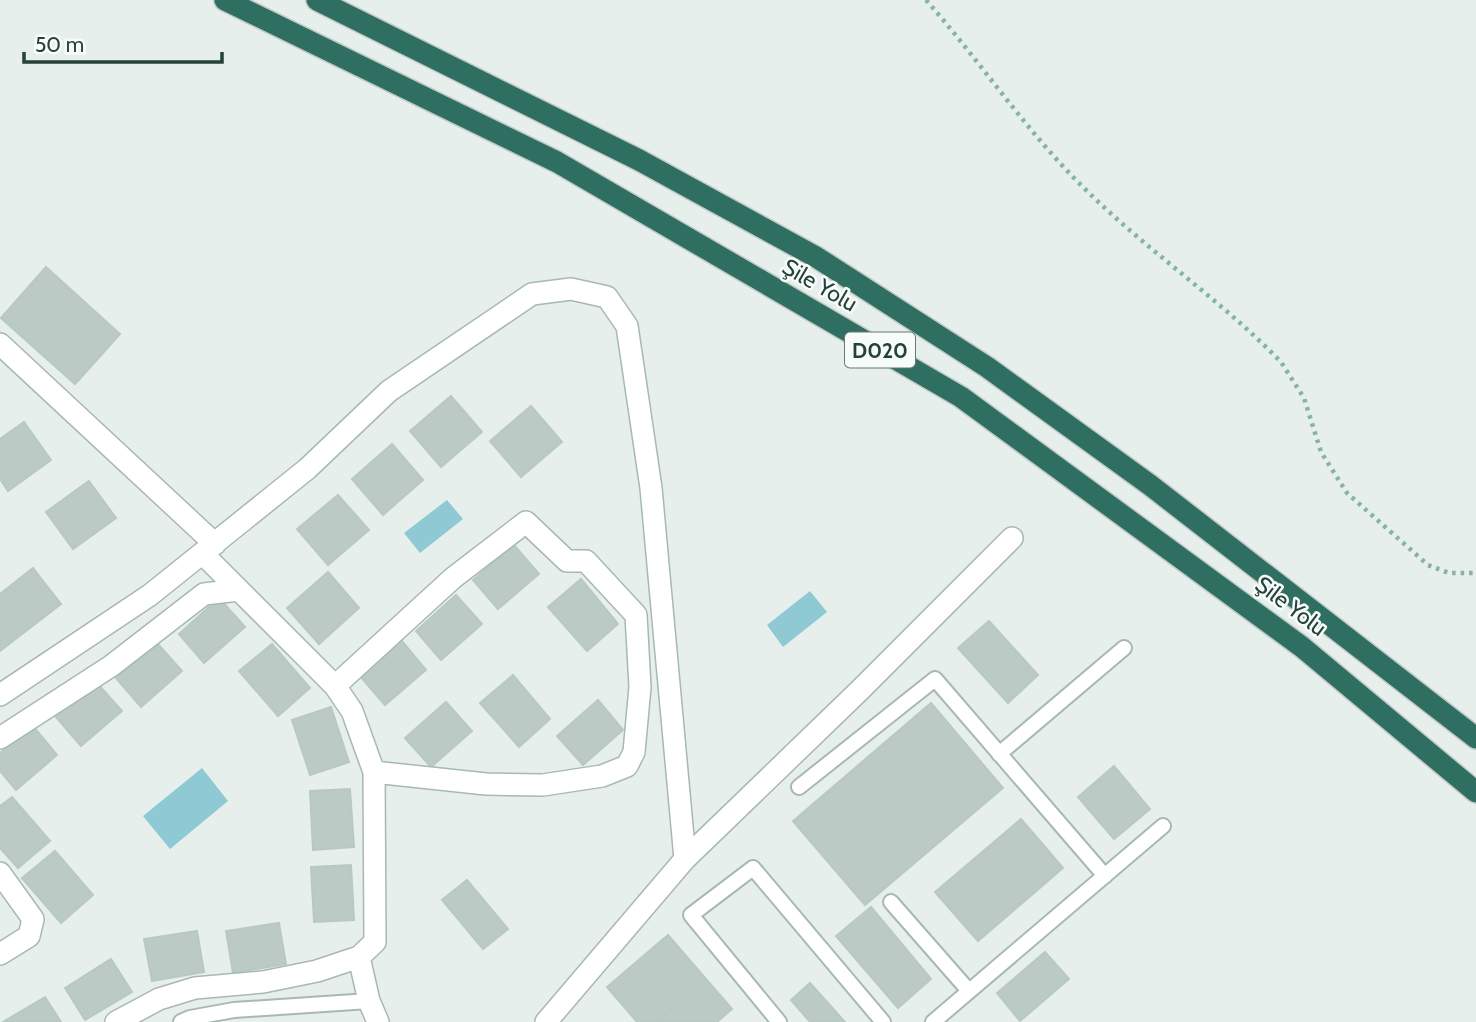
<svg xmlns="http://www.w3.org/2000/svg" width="1476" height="1022" viewBox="0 0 1476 1022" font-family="Cabin,sans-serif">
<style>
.water{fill:#8ec9d4}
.building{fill:#bbcac4;stroke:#b8c9c2;stroke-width:2}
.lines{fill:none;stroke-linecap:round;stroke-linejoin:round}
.lane-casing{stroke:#a8b8b2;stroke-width:18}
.street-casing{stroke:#a8b8b2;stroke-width:24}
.highway-casing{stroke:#c2cac8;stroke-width:24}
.path{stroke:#86b3a5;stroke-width:4.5;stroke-dasharray:3.5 5;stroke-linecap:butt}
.lane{stroke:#fff;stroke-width:14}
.street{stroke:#fff;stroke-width:21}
.highway{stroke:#2f6f62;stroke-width:21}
.labels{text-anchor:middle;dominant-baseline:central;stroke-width:5;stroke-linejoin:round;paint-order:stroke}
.shield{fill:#f7fbf9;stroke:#637a73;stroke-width:2}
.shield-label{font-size:21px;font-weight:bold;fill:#24423a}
.street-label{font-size:23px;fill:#24423a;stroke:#f7fbf9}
</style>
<rect width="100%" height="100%" fill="#e6efeb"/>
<path class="water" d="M447 500 463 519 420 553 404 533Z
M810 591 827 612 783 647 767 625Z
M202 768 228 801 170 849 143 816Z"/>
<path class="building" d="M46 267 120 334 75 384 1 318Z
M451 396 482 432 441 467 410 431Z
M531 406 562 442 521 477 490 441Z
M24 422 51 460 8 491 0 479V439Z
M392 444 423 480 383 515 352 479Z
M89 481 116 518 73 549 46 512Z
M338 495 369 530 328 565 297 529Z
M514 545 539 574 498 609 473 580Z
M33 568 61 604 0 651V594Z
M328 572 359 608 319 644 287 608Z
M581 579 618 624 587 651 548 607Z
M456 595 482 624 441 660 416 631Z
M219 598 245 627 204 663 179 634Z
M989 621 1038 675 1008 703 958 648Z
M401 640 426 670 385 705 360 676Z
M156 642 182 671 141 707 116 678Z
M272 644 310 688 278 716 239 671Z
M513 675 550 719 519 747 480 703Z
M96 682 122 711 81 746 56 717Z
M598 700 623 730 583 765 557 736Z
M446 702 472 731 431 767 405 738Z
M931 703 1003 788 865 905 793 821Z
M331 707 349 762 310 775 292 720Z
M32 725 57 755 16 790 0 771V753Z
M1114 766 1150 809 1114 839 1078 797Z
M350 789 354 847 313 850 310 791Z
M12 797 50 841 18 868 0 848V806Z
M1021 819 1063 868 978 941 935 892Z
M55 851 93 895 61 923 22 878Z
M351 865 354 920 314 922 311 867Z
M467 880 508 929 483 949 442 900Z
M871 907 931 979 898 1008 836 936Z
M279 923 286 964 233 973 226 931Z
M197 931 204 972 152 981 144 939Z
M668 935 706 979 657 1022H637L607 987Z
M1045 952 1069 979 1020 1021 997 993Z
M111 959 132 992 85 1020 65 988Z
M706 979 732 1009 717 1022H657Z
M810 983 845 1022H810L791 1000Z
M45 997 61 1022H3Z"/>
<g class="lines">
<g class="lane-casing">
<path id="lane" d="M999 754 1124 648
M799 787 935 679 1105 876
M891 902 969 991
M181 1022 190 1018 234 1010 369 1001
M779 1022 691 915 753 868 883 1022
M933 1022 1163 826"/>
</g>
<g class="street-casing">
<path id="street" d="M0 344 215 544
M203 554 335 686 352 711 374 772 375 942 359 957 369 1001 378 1022
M335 686 453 578 526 522 567 561H586L636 615 640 687 634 752 627 766 602 776 543 785 486 784 374 772
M0 695 150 595 307 469 389 391 532 294 571 289 607 297 627 326 651 488 685 859 546 1022
M0 738 111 666 204 594 239 590
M685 859 859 691 1012 538
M0 873 33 919 29 936 0 954
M116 1022 159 999 195 988 263 982 317 971 359 957"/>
</g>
<g class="highway-casing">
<path id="highway" d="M225 0 557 162 961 397 1302 647 1476 792
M317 0 639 160 816 257 987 367 1150 485 1476 738"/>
</g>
<path class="path" d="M926 0C980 61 1026 131 1084 188 1146 250 1220 299 1281 362L1304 398 1321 452 1347 493 1428 565 1449 573H1476"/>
<use href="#lane" class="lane"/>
<use href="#street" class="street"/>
<use href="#highway" class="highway"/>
</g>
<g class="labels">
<rect class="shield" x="845" y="332.5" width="70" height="35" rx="5"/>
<g class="shield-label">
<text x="880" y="350">D020</text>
</g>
<g class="street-label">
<text transform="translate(820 285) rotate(30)">Şile Yolu</text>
<text transform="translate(1291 606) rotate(37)">Şile Yolu</text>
</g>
</g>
<path d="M24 52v10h198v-10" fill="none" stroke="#24423a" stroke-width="3.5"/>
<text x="35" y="52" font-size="21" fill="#24423a" stroke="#f7fbf9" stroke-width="5" paint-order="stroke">50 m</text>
</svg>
